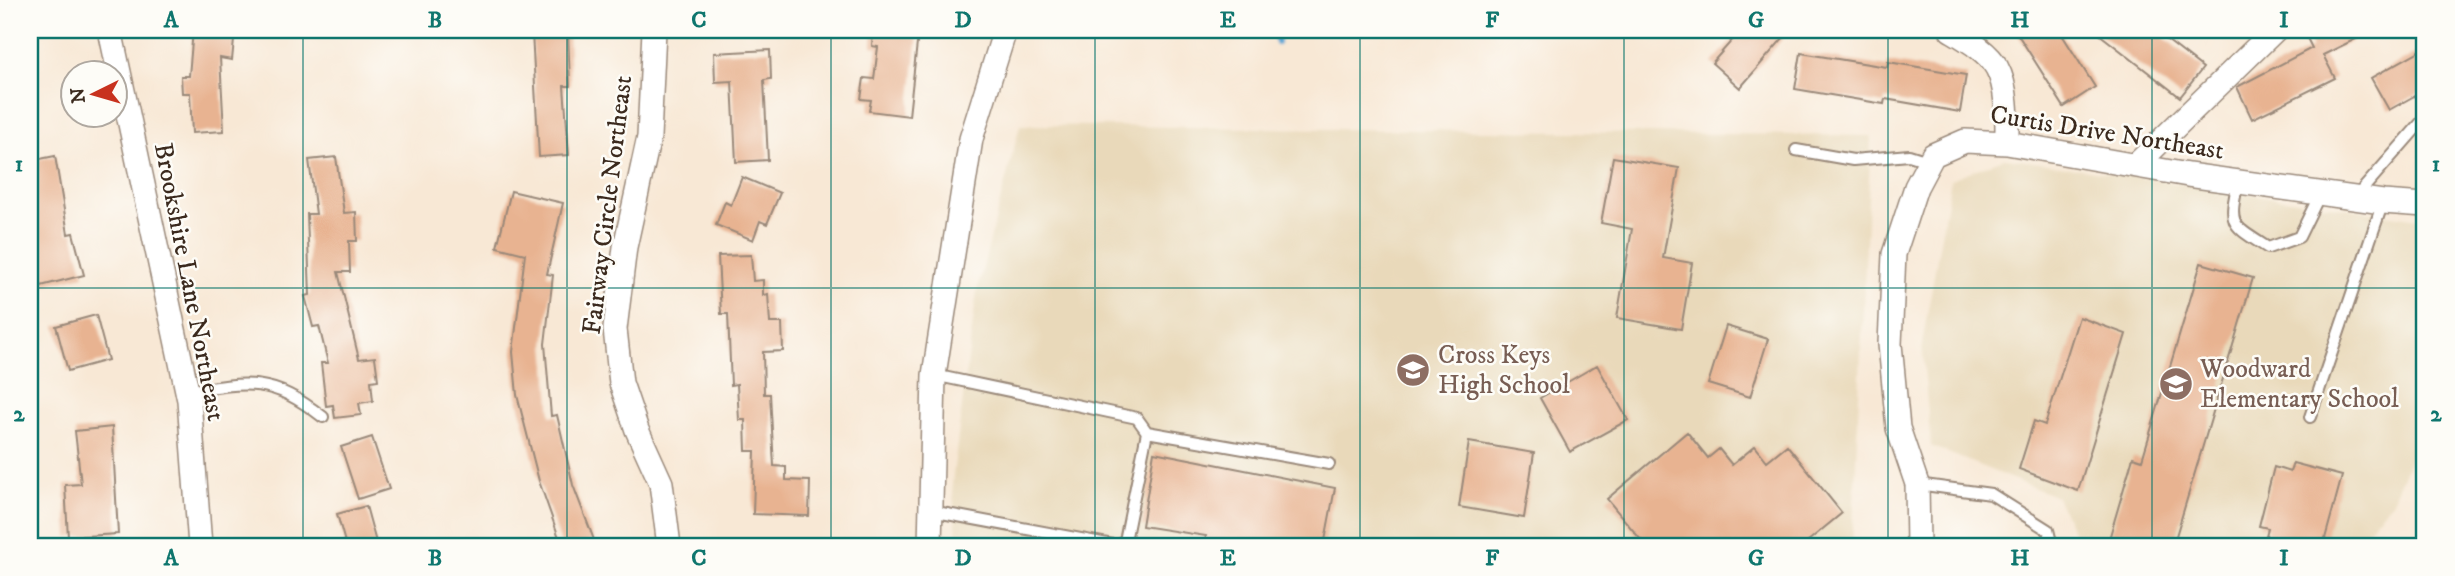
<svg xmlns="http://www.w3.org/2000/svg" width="2455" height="576" viewBox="0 0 2455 576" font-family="'IM FELL DW Pica',serif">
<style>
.built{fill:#e9d9ba}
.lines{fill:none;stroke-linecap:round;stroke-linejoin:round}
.stream{stroke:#5da7d5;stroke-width:6}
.building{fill:#e8b391}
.lane-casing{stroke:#9a897a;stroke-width:14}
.street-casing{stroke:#9a897a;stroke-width:26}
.lane{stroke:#fff;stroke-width:10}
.street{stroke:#fff;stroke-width:23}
.grid{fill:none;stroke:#0f766e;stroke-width:2;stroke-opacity:0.55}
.labels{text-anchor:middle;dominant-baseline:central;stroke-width:5;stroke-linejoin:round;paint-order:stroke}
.street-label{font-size:26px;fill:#3b2a1e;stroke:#fdfcf7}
.education-label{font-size:26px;fill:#785e54;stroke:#fdfcf7;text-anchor:start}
.neatline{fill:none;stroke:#0f766e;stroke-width:2.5}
.grid-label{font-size:23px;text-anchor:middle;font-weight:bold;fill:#0f766e}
</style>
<rect width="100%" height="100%" fill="#fdfcf7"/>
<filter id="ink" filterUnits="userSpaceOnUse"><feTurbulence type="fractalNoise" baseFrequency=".0143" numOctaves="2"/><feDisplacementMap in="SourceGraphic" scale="14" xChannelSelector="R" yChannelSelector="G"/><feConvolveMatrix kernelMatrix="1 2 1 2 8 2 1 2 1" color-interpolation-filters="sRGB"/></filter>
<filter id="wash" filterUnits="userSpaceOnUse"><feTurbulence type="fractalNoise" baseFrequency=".00686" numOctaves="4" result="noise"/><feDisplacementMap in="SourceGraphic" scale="28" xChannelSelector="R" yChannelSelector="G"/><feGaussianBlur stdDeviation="1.57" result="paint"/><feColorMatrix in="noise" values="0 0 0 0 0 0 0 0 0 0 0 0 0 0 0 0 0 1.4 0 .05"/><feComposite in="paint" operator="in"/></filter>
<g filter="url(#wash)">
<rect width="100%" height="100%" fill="#f8e8d5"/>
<path class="built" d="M1020 125 1871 136 1852 546H958L952 483 977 291Z
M2006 158 2425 220V424L2391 503 2353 546H2080L2057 497 1931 446 1922 344 1951 179Z"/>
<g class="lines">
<path class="stream" d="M1276 30 1277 43"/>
</g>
<g id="blocks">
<path class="building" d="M193 30H235L232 60 220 58 224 131 192 133 190 93H182L181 76H189Z
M873 30 918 34 909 116 869 111 871 100 861 99 864 78 874 79 878 47 872 46Z
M1741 30H1790L1740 88 1712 63Z
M2015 30H2059L2095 87 2064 107Z
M2094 30H2154L2203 68 2180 97Z
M2303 30H2374L2323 55 2335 78 2252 119 2237 87 2312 48Z
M568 31 570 86H564L569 155 539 157 532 33Z
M2425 48V90L2389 110 2371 78Z
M770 50 771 79 764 80 768 160 736 162 732 81 715 82 714 53Z
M1801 53 1887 67 1888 62 1966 75 1960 112 1885 99 1884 104 1795 89Z
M55 156 68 234 73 233 84 275 37 287 30 258V161Z
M336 157 344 213 356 212 357 241H349L350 272H338L359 359 375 357 378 380 371 381 373 401 359 403 361 415 335 418 333 405 326 406 321 363H328L319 326 313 327 305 296 310 295 307 214H316L309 160Z
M1613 157 1679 168 1663 258 1692 263 1681 329 1617 318 1632 229 1601 223Z
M742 177 780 193 767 224 760 221 753 240 716 225 725 202 731 205Z
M511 191 563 203 547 274 553 275 545 344 551 416 557 415 573 485 594 540 576 546H562L539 481 517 395 513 352 525 254 497 247Z
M751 255 753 281 763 280V295L768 294 770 323H782L783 351 763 352 764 394H770L774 466 786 467V480L810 481 809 516 753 514 755 451H746L745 420H739L737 384 731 385 728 314H721L718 256Z
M2201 263 2253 278 2173 546H2107L2133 457 2142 460Z
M96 315 108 360 68 371 56 326Z
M2079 317 2126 334 2078 491 2019 469 2034 421 2045 425Z
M1726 326 1768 339 1750 397 1708 384Z
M1597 365 1628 420 1570 452 1540 398Z
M112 427 118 534 68 537 65 485 81 484 75 431Z
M1687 432 1708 458 1719 449 1732 465 1755 446 1767 461 1787 445 1842 513 1802 546H1646L1607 499Z
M372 437 389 489 358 499 341 447Z
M1469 442 1534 453 1524 518 1459 507Z
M1154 452 1335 488 1324 546H1204L1206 536 1142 526Z
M2293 463 2342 476 2323 546H2277L2264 543 2268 528 2259 526 2274 467 2290 472Z
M366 506 377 546H346L337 514Z"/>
</g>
</g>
<g filter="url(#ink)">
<use href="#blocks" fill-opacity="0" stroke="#9a897a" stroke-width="2"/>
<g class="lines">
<g class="lane-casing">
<path id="lane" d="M1796 150 1853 160 1909 155 1928 161
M2238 182C2228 226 2231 224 2268 248L2299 237 2321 192
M2355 198 2425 118
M934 375 1137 418 1147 432 1329 464
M187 392C248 381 272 377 323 417
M2310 417 2383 202
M1917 484 1991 494 2048 530 2052 546
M931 511 1118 546
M1124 546 1147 432"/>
</g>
<g class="street-casing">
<path id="street" d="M110 30 189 400 200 546
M654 30 649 137 625 247 615 329 621 383 637 430 661 483 669 546
M1951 30C1966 39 1989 52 1997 68 2008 88 2007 121 2007 143
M2136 165 2275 30
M930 546 934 375 971 139 1005 30
M1918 546 1917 484 1898 428 1890 344 1894 254 1916 187 1933 155 1965 141 2007 143 2188 175 2383 202 2425 205"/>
</g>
<use href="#lane" class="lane"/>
<use href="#street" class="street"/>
</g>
</g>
<path class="grid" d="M303 30V546M567 30V546M831 30V546M1095 30V546M1360 30V546M1624 30V546M1888 30V546M2152 30V546M30 288H2425"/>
<defs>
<g id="school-disc" transform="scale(1.75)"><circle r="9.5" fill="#8d6e63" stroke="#fdfcf7"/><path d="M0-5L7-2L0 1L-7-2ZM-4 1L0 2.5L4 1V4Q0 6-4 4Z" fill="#fff"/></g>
</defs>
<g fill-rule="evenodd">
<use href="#school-disc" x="1413" y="370"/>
<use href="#school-disc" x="2176" y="384"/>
</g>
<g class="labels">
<g class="street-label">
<text transform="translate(2107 133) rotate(9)">Curtis Drive Northeast</text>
<text transform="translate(608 205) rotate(-83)">Fairway Circle Northeast</text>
<text transform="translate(189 282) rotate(79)">Brookshire Lane Northeast</text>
</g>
<g class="education-label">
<text x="1438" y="355">Cross Keys<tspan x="1438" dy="30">High School</tspan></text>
<text x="2200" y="369">Woodward<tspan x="2200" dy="30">Elementary School</tspan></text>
</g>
</g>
<rect width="2455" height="576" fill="none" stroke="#fdfcf7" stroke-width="77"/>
<g transform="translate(94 94) rotate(265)"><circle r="33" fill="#fdfcf7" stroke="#afa8a0" stroke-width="2"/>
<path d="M0-5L12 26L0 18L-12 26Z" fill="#c8321e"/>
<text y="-10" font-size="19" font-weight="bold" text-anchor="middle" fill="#3b2a1e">N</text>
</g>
<rect x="38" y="38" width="2378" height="500" class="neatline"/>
<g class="grid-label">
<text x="171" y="27">A</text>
<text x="435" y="27">B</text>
<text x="699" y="27">C</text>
<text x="963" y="27">D</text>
<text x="1228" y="27">E</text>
<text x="1492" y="27">F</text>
<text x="1756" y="27">G</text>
<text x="2020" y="27">H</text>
<text x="2284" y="27">I</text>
<text x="19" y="171">1</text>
<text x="2436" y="171">1</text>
<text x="19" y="421">2</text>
<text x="2436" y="421">2</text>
<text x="171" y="565">A</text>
<text x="435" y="565">B</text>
<text x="699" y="565">C</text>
<text x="963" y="565">D</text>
<text x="1228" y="565">E</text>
<text x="1492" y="565">F</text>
<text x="1756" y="565">G</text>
<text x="2020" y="565">H</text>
<text x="2284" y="565">I</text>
</g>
</svg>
